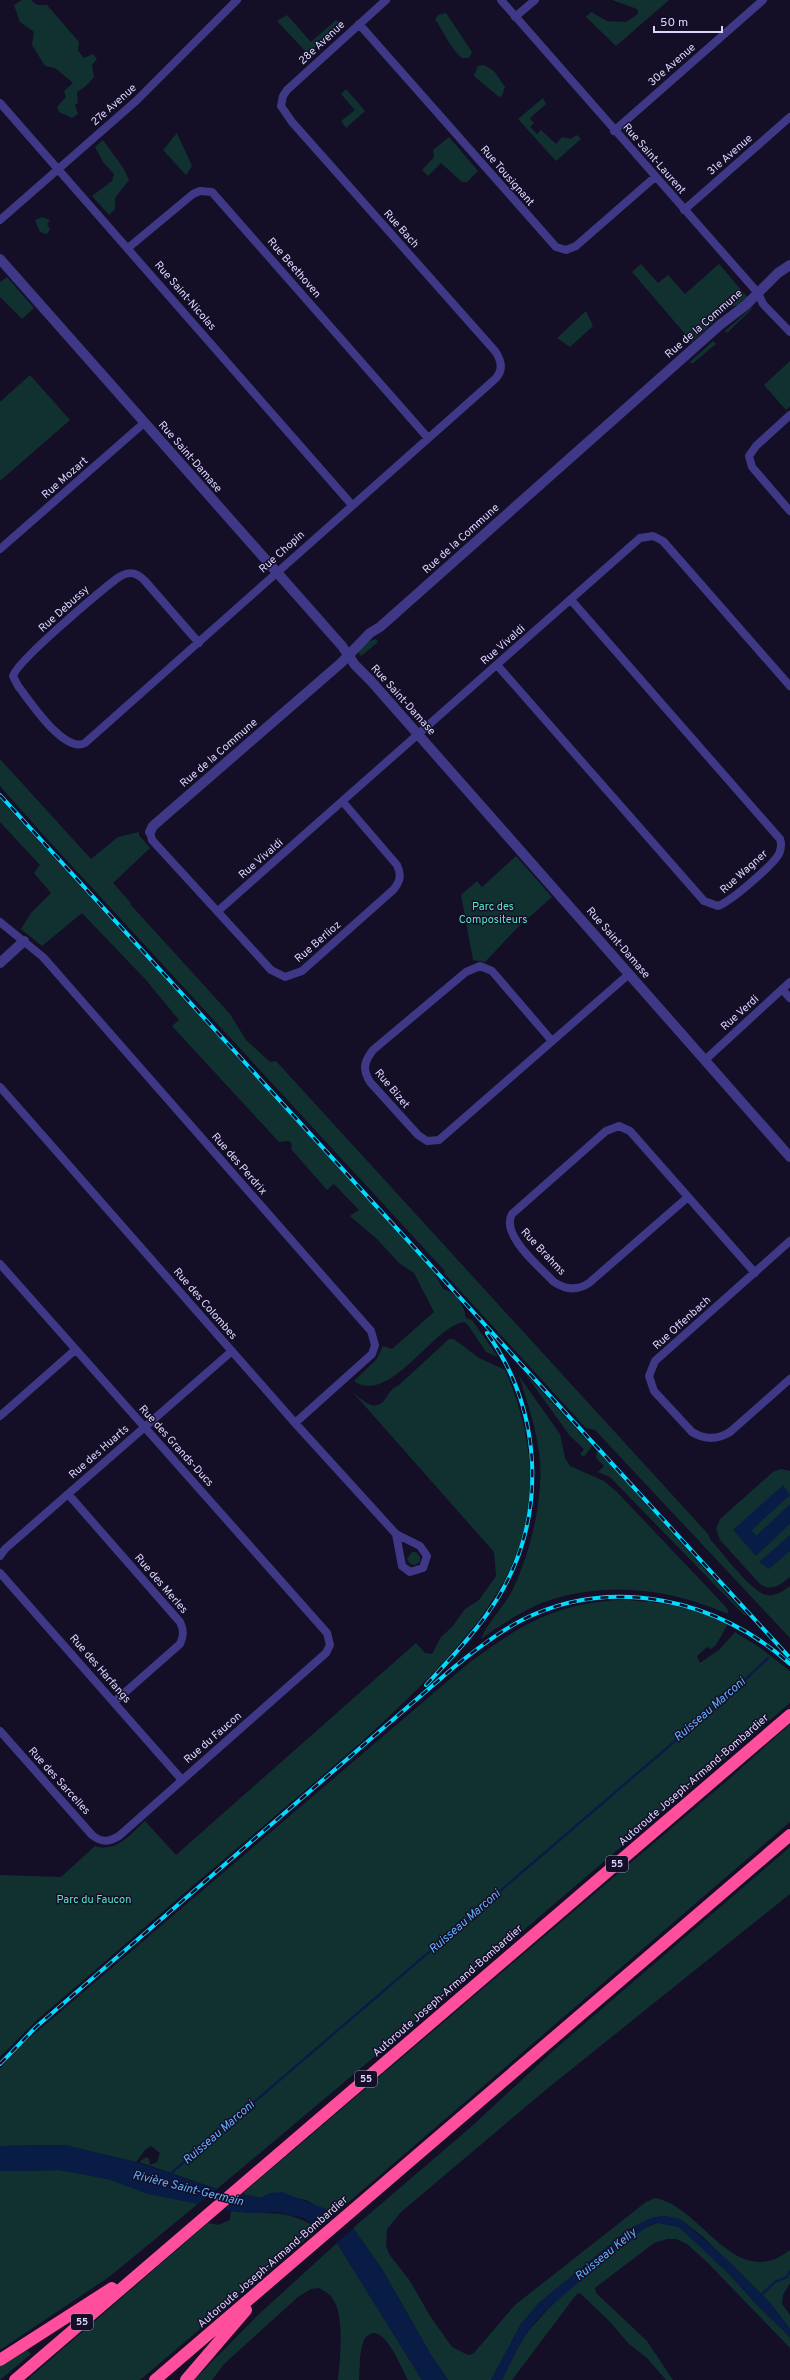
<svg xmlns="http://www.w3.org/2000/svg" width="790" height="2380" viewBox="0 0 790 2380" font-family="Overpass,sans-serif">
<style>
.green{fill:#113131}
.water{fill:#091c46}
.pier{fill:#140f27}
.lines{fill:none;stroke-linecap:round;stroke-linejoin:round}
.stream{stroke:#091c46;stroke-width:2.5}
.minor{stroke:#3f3887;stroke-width:8}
.tertiary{stroke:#3f3887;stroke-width:10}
.motorway{stroke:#ff4f9c;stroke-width:12}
.rail-casing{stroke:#00dbff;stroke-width:4}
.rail{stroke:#140f27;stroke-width:2.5;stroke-dasharray:8;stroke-linecap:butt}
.labels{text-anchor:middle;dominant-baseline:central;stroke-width:3;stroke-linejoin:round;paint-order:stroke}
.shield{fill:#140f27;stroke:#9f99be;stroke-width:1}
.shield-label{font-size:10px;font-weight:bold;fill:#dbd4ff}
.street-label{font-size:11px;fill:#dbd4ff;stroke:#140f27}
.park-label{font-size:11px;fill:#5ce3c7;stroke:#140f27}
.water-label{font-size:12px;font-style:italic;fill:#62b0ff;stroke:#140f27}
</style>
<rect width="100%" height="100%" fill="#140f27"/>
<path class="green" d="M22 0H31L37 5H47L79 42 78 51 84 58 93 54 97 59 92 65 94 77 86 86 77 92 78 103 75 105 78 114 72 118 59 112 57 107 66 97 64 91 73 83 55 68 45 66 32 45 34 32 20 22 14 5Z
M612 0H669L616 46 586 17 591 12 607 21 626 22 638 14 637 9Z
M446 13 472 52 469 58H462C450 48 444 32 435 19L438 15Z
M287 15 311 42 336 20 341 23 308 54 277 21Z
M484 65 494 71 505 87 502 96 499 97 474 76 478 66Z
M346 89 365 111 346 128 341 121 355 110 341 94Z
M543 98 546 104 530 118 534 123 530 127 537 134 541 130 556 144 562 137 571 139 577 135 581 139 556 161 518 119Z
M177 133 192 166 186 175 163 150Z
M449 137 478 171 467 182H462L441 163 428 176 422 170 434 157 433 150Z
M103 140 124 169 129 180 115 198V209L109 215 92 196 112 181 114 174 103 162 95 147Z
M42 217 50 220 47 224 50 229 47 234 40 232 35 220Z
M641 264 658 283 668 275 685 294 719 264 747 297 738 305 730 307 692 342 632 272Z
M7 277 34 308 22 319 0 297V282Z
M754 307 727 333 725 331 750 309Z
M586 311 593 326 570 347 557 338Z
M713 341 716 344 692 364 690 362Z
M790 361V406L786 410 764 385Z
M30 375 70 420 0 481V402Z
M376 639 378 642 361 656 358 652 367 642Z
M0 759 91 859 118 837 139 832V835L150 848 113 883 131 903 130 904 230 1014 246 1040 270 1062 276 1061 708 1534 710 1539C721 1551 753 1594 767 1595 777 1596 783 1591 790 1586V1638L595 1430 586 1428 444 1273 445 1271 48 840 0 786Z
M0 799 434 1272 443 1289C456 1292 464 1305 466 1318L472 1320 498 1357 486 1352 468 1325 464 1322C433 1326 390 1406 354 1381L376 1360 383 1346 392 1349 434 1312 414 1273 399 1263 377 1239 350 1216 359 1210 334 1184 327 1190 291 1149 292 1144 289 1141 279 1142 172 1026 179 1020 146 980 82 913 42 946 21 929 31 913 51 893 34 873 40 865 0 822Z
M516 856 552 897 516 929 485 962 473 960 461 895 477 881 482 887Z
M449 1339H454L479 1358 505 1370C531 1429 540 1493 516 1555 498 1601 465 1639 432 1674 379 1730 319 1778 261 1828 186 1891 112 1956 37 2020L0 2057V1875L61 1877 95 1846C116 1853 131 1834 145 1821L176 1855 416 1643 425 1653 432 1654 441 1637 452 1627 465 1609 479 1600 496 1576 494 1552 350 1389C361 1399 374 1415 386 1398 391 1391 391 1389 399 1385Z
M524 1372 592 1446 584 1457 580 1454 584 1449 570 1436Z
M519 1376 560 1434 565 1458 570 1466 604 1481 617 1492 724 1605 728 1610V1614C671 1589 611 1581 550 1600 528 1607 500 1625 481 1639 489 1620 505 1606 514 1587 530 1552 543 1502 540 1462 538 1433 528 1404 519 1376Z
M597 1450 747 1616 744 1615 610 1477 598 1472 604 1466 596 1458Z
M781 1469 790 1471V1577C780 1585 772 1592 760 1584L720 1540 716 1529 720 1519 773 1472Z
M412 1552H416L420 1557V1562L415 1565 410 1564 407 1559Z
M622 1600C660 1601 694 1608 729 1622L716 1645 711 1649 707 1647 697 1656 700 1663 720 1649 735 1632 759 1647 790 1671V1703L423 2016 217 2189 139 2162 146 2157 149 2159 150 2165 157 2162 160 2153 151 2146 145 2150 136 2162 64 2145 0 2146V2069L19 2047 470 1662C522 1624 556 1603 622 1600Z
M790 1724V1822L336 2213 320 2208 306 2200 270 2193 261 2198 242 2194 729 1779Z
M790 1847V1894L548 2088 401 2212 387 2229 386 2245 389 2254 410 2281 430 2316 452 2347 468 2355 473 2354 515 2305 646 2202 655 2198C703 2207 735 2293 790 2250V2283L783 2295 782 2304 790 2315V2329L771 2304 702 2236 680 2219 665 2216 655 2217 629 2229 539 2303 521 2324 491 2380H448L431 2355 382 2269 353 2228 471 2127 555 2049Z
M60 2170 108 2179 149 2194 199 2203 109 2277 0 2350V2171Z
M231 2211C266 2216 287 2207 318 2229L140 2380H27L208 2223 218 2225 230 2220Z
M659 2223 679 2227 687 2234 730 2275 758 2306 790 2337V2348L707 2262 687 2244 676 2239H667L654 2243 595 2288 596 2293 647 2341 673 2380H666L647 2358 629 2344 611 2323 580 2293 576 2295 512 2380H502C508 2366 515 2352 523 2339 540 2312 630 2227 659 2223Z
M337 2243 422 2380H408C402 2369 385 2326 370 2334 366 2337 364 2338 363 2343 359 2354 360 2369 359 2380H338C340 2359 345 2317 333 2299 330 2294 324 2291 319 2288L311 2289 298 2297 224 2364 212 2380H194L258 2315Z
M27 2350 31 2354 0 2380V2366Z"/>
<path class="water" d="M783 1485 790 1495 752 1530 756 1536 790 1504V1524L756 1556 733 1530Z
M790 1535V1551L769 1569 759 1562Z
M64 2145 136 2162 217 2189 261 2198 270 2193 282 2192 336 2213 353 2228 382 2269 431 2355 448 2380H422L337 2243 304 2218 277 2212 256 2213 231 2211 149 2194 108 2179 60 2170 0 2171V2146Z
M665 2216 680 2219 731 2263 771 2304 790 2329V2337L758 2306 730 2275 679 2227 659 2223 651 2224 615 2250 540 2316 523 2338 502 2380H491L521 2324 539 2303 629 2229 648 2219Z"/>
<path class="pier" d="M219 2188 244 2193 223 2211 197 2205Z
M338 2212 355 2227 335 2244 316 2230Z"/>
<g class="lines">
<path class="stream" d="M169 2175 731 1693 768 1658
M759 2297 775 2282 787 2277 790 2271"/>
<path class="minor" d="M501 0 758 293 763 304 790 332
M515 17 535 0
M359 24 556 247 566 250 576 246 655 177
M0 103 352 505
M614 131 763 0
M684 210 790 117
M0 220 136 101 237 0
M128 248 193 194 200 191 212 192 428 438
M790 415 756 446 749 456 752 467 790 511
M0 549 144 423
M199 643 145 581C135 570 126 571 115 580 97 594 17 661 13 676L18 686C30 701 64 754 85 743L494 380C504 371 502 361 495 351L292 122 281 106 283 96 287 90 386 0
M497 665 704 901 718 906C730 902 772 866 779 854 781 849 782 844 780 839L571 600
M150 832 152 840 271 970 285 977 302 971 393 890C400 882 402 875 397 865L343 802
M218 911 640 538 653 536 663 541 790 686
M0 922 43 957 371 1331 375 1345 372 1354 295 1423
M782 989 790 998
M552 1041 492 971 480 966 466 972 373 1050C364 1062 362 1069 370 1082L418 1135 427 1141 439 1140 629 974
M705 1060 790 982
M0 1087 295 1423 396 1534 420 1546 427 1556 423 1568 410 1572 402 1566 396 1534
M688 1197 589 1283C577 1291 566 1290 554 1282 541 1268 500 1235 512 1214L606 1131 619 1126 630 1131 755 1273
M790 1241 655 1361 649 1376 654 1391 692 1432C705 1440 717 1440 730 1432L790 1379
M0 1264 327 1633 330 1645 326 1653 119 1836C109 1842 102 1843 92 1835L0 1731
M0 1416 75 1350
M68 1494 180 1622C184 1630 184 1636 180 1644L114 1702
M0 1556 5 1549 232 1351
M0 1573 182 1780"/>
<path class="tertiary" d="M0 259 342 646 355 665 371 681 790 1157
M150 832 153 826 341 663 370 633 380 627 721 324 746 305 778 273 790 265
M0 963 24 941"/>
<path class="motorway" d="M0 2360 112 2288
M15 2380 790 1715
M155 2380 790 1835
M186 2380 246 2310"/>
<g class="rail-casing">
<path id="rail" d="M0 795 790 1658
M426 1685C452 1657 479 1629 499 1596 548 1514 542 1410 487 1333
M0 2064 36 2027 453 1668C475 1650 497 1633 522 1620 612 1575 718 1599 790 1664"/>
</g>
<use href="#rail" class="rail"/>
</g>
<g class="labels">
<g class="shield">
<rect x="606" y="1856" width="22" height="16" rx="3"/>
<rect x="355" y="2071" width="22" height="16" rx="3"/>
<rect x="71" y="2314" width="22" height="16" rx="3"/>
</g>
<g class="shield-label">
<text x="617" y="1864">55</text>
<text x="366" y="2079">55</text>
<text x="82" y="2322">55</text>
</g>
<g class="street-label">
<text transform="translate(322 43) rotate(-43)">28e Avenue</text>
<text transform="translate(672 65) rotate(-41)">30e Avenue</text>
<text transform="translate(114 105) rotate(-42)">27e Avenue</text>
<text transform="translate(730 155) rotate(-41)">31e Avenue</text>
<text transform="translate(654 159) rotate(49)">Rue Saint-Laurent</text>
<text transform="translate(507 176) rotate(49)">Rue Tousignant</text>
<text transform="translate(401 229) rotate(48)">Rue Bach</text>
<text transform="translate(294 268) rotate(49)">Rue Beethoven</text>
<text transform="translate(185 296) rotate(49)">Rue Saint-Nicolas</text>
<text transform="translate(704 324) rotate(-41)">Rue de la Commune</text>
<text transform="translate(190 457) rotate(49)">Rue Saint-Damase</text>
<text transform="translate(65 478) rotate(-41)">Rue Mozart</text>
<text transform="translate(461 539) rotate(-42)">Rue de la Commune</text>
<text transform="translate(282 552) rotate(-42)">Rue Chopin</text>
<text transform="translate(64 609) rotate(-42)">Rue Debussy</text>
<text transform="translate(503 645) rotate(-41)">Rue Vivaldi</text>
<text transform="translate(403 700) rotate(48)">Rue Saint-Damase</text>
<text transform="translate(219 753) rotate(-41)">Rue de la Commune</text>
<text transform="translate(261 859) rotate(-41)">Rue Vivaldi</text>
<text transform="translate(744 872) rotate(-42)">Rue Wagner</text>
<text transform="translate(318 942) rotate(-41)">Rue Berlioz</text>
<text transform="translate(618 943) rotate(49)">Rue Saint-Damase</text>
<text transform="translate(740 1013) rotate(-42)">Rue Verdi</text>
<text transform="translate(392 1089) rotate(50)">Rue Bizet</text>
<text transform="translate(239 1164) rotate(49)">Rue des Perdrix</text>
<text transform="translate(543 1252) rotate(47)">Rue Brahms</text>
<text transform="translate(205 1304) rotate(49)">Rue des Colombes</text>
<text transform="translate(682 1323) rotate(-42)">Rue Offenbach</text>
<text transform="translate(176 1446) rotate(48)">Rue des Grands-Ducs</text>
<text transform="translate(99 1452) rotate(-41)">Rue des Huarts</text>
<text transform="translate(161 1584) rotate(49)">Rue des Merles</text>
<text transform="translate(100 1669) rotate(49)">Rue des Harfangs</text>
<text transform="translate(213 1738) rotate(-41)">Rue du Faucon</text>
<text transform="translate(694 1780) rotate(-41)">Autoroute Joseph-Armand-Bombardier</text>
<text transform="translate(59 1781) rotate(48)">Rue des Sarcelles</text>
<text transform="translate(448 1991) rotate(-41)">Autoroute Joseph-Armand-Bombardier</text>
<text transform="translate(273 2262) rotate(-41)">Autoroute Joseph-Armand-Bombardier</text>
</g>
<g class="park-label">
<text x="493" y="907">Parc des<tspan x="493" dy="13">Compositeurs</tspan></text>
<text x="94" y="1900">Parc du Faucon</text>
</g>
<g class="water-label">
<text transform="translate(710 1710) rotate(-41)">Ruisseau Marconi</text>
<text transform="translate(465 1922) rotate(-41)">Ruisseau Marconi</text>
<text transform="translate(219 2133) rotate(-41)">Ruisseau Marconi</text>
<text transform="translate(188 2189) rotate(14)">Rivière Saint-Germain</text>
<text transform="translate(606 2255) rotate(-39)">Ruisseau Kelly</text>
</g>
</g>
<path d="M654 26v6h68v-6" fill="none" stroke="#dbd4ff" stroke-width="2"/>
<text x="660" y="26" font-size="12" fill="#dbd4ff" stroke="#140f27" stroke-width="3" paint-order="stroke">50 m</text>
</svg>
